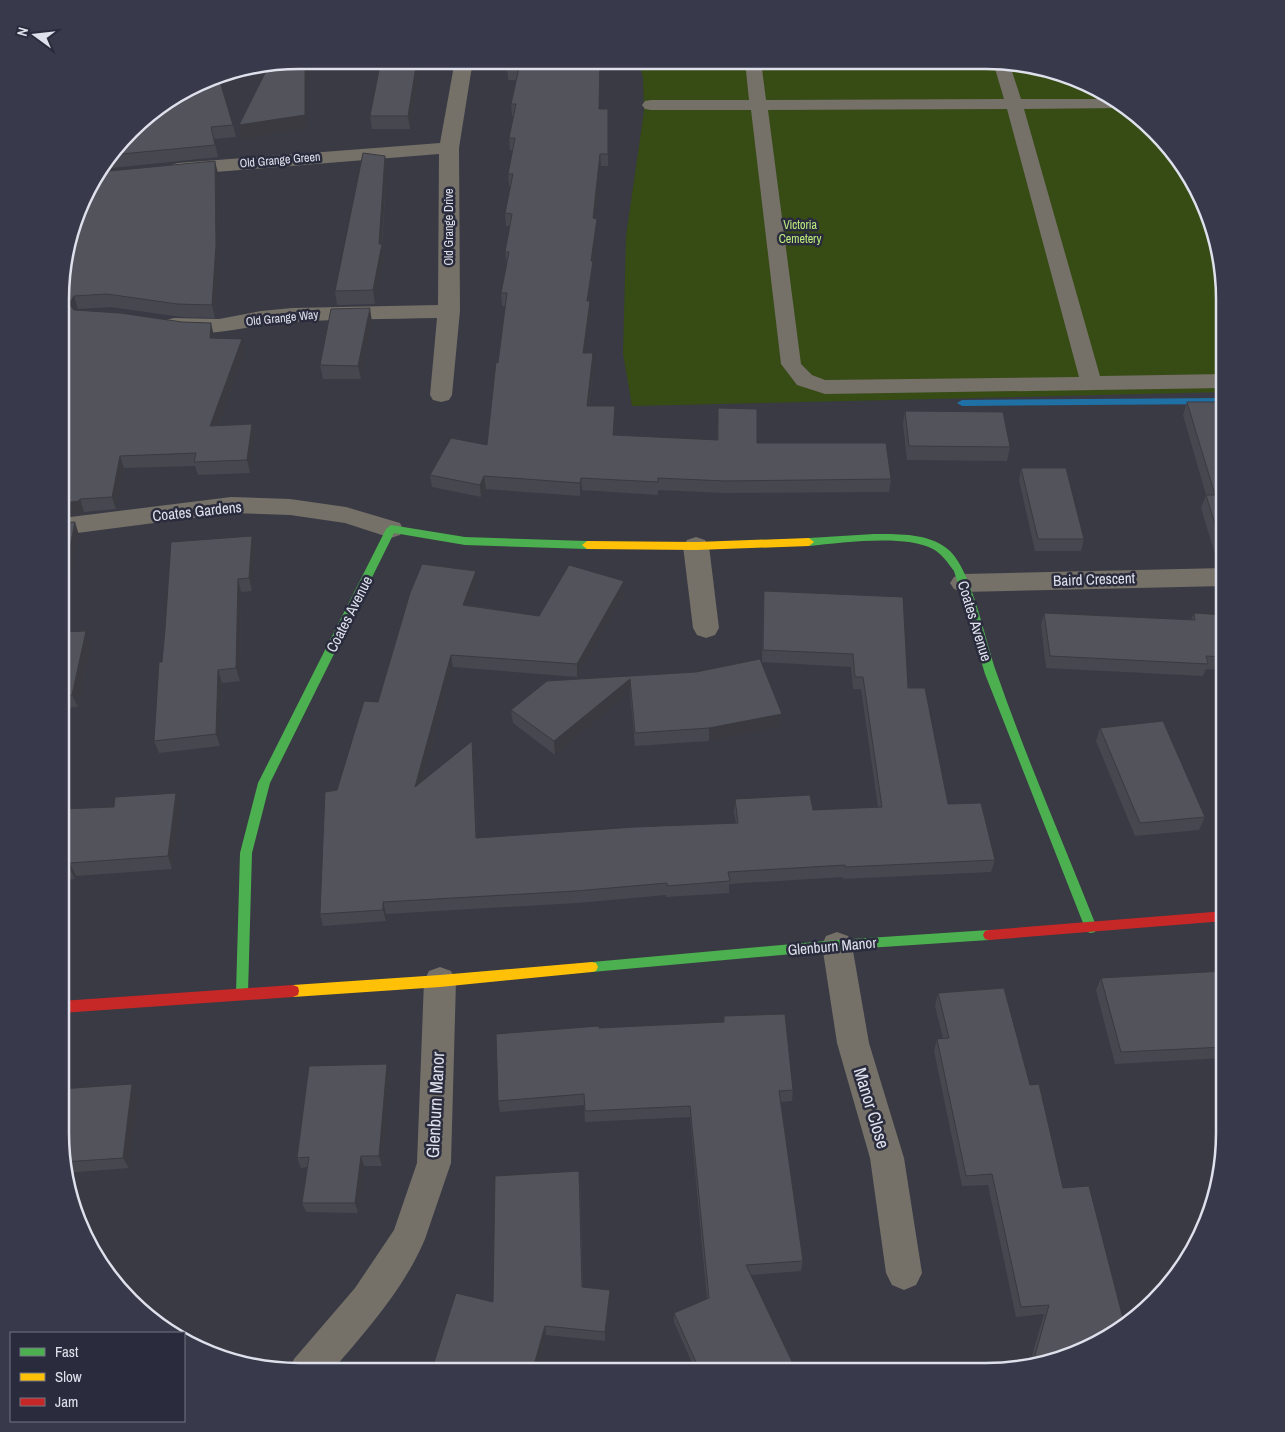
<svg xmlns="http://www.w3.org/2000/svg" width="1285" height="1432" viewBox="0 0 1285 1432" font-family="'Archivo Narrow',sans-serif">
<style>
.green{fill:#374b15}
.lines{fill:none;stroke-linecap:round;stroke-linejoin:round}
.stream{fill:#1f70a4;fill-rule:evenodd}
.lane{fill:#757068;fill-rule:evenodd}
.street{fill:#757068;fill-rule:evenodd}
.fast{fill:#4caf50;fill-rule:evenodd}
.slow{fill:#ffc107;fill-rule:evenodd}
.jam{fill:#c62828;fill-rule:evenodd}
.wall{fill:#47474f}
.shaded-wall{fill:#3a3a40}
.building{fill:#53535c;stroke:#3a3a40}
.labels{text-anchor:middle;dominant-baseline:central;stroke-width:5;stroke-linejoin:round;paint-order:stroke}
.far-street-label{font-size:12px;fill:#dee0ec;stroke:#2a2c3d}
.far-park-label{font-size:12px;fill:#bcec7d;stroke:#2a2c3d}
.street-label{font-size:15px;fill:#dee0ec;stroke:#2a2c3d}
.near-street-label{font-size:18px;fill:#dee0ec;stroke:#2a2c3d}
.rim{fill:none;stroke:#dee0ec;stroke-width:2.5}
</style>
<rect width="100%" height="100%" fill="#393a44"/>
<path class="green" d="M639 61 1018 62 1106 92 1185 166 1212 222 1225 283V392L632 406 623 354 626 236 644 111 643 78Z"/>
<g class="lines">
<path class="stream" d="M1225 398V404L962 406 957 403 962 400Z"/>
<path class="lane" d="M745 61H761L766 100 1004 99 993 62H1009L1021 99H1113L1123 108 1024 109 1100 376 1225 374V388L825 394 797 385 781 364 751 110H651L645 109 642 105 645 101 651 100H749ZM1007 109 1079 377 825 380 812 375 801 364 768 110Z"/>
<path class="street" d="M455 60H473L459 148 460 311 452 395 449 400 441 402 433 400 430 395 437 318C389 319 340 319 292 322 250 324 208 340 166 330L163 325 166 320 174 318 219 319 261 311 292 308 438 305 439 154 178 175 171 173 168 169 171 165 178 163 440 143Z
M231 497 290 499 346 507 400 523 403 529 400 535 391 538 345 523 290 515 231 513 62 535V518Z
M696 537 705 540 709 546 719 628 715 635 706 638 697 635 693 628 683 546 687 540Z
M1225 568V586L963 592 954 589 950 583 954 577 963 574Z
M837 932 848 936 852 945 869 1043 904 1158 922 1273 916 1285 904 1290 892 1285 886 1273 870 1158 837 1043 822 945 826 936Z
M440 967 451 971 456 981 451 1163 425 1239C404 1289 366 1331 331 1372H289L294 1359 355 1288 394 1230 417 1163 424 981 429 971Z"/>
<path class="fast" d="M391 525 465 537 587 541 592 545 587 549 465 545 394 533 270 783 252 853 248 993 247 997 242 999 237 997 236 993 240 853 258 783 386 529Z
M874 534C899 534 931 533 950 551 973 574 985 641 997 674 1027 760 1064 844 1097 928L1095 932 1091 933 1087 932 1085 928 985 674 954 571C948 563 942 554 933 549 904 534 842 543 809 546L804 542 809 538Z
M989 930 993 931 995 935 993 939 989 940 837 950 592 972 588 971 586 967 588 963 592 962 837 940Z"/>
<path class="slow" d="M809 538 814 542 809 546 696 550 587 549 582 545 587 541 696 542Z
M592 962 596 963 598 967 596 971 592 972 440 987 293 997 288 995 287 991 288 987 293 985 440 975Z"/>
<path class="jam" d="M1225 911V921L989 940 985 939 983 935 985 931 989 930Z
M293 985 298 987 299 991 298 995 293 997 61 1013V1001Z"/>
</g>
<path class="wall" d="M381 60H421L410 129H372L370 116Z
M600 61 599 109H608V166H601L595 218 597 219V231L593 262V273L589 301 590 313 585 353 594 365 589 406 615 419 614 435 717 440 718 408 757 443 891 479 889 492 724 493 658 490V495L582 490 580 496 486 489 481 497 432 487 430 475 487 445 505 306H502L501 293 507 264 505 252 510 226H506L505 213 510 186H509L508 174 513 150H510L509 138 514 116H512L511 104 517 80H508L507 68Z
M141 119 233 125 236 137 214 139 218 157 112 168 104 170 109 171 218 173 219 258 215 318 181 317 111 307 78 309 77 310 214 336V338L245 352 218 426 252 424 255 437 250 473 198 475 195 466 124 468 116 509 84 512V513L62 517V390L64 379H62V267L92 179Z
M385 156 387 169 382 244 384 258 375 304 337 305 335 291Z
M372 322 361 379H323L320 365Z
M1187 402H1224V554H1215L1201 508 1206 495 1183 415Z
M905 411 1010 447 1007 461 907 460 903 424Z
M1021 468 1084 539 1081 551H1035L1019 480Z
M252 536 255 549 252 591 241 592 240 681 222 683 220 746 159 753 154 741 162 662Z
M624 581V594L577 677 453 667 422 782 474 754 477 838 736 823 734 812 735 799 813 810 878 807 861 689H853L851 667 762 662 763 604 764 591 908 688 948 804 995 860 991 872 843 879V877L729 884V893L666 897V895L577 903 386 914V921L323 926 320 914 337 790 378 702 477 584 469 605 539 616Z
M1044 613 1191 620 1194 613 1224 615V670L1206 669 1203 676 1046 668 1041 625Z
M61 632 91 644 78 707 61 708Z
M696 672 782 714 781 727 709 741 635 746 630 692 555 755 513 723 511 710 547 681Z
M1100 728 1205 817 1199 830 1135 836 1096 741Z
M181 806 172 869 76 876 75 879 61 880V809L114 807Z
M1224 971V1058L1115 1064 1096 990 1101 978Z
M1004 988 1063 1359 1029 1366 1044 1314 1016 1317 988 1185 962 1186 934 1051 937 1039 943 1038 935 1006 938 993Z
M724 1016 793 1090 792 1101 781 1102 803 1261 801 1271 751 1275 797 1372H690V1364L692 1363 674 1322V1313L707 1299 690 1117 585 1122 584 1105 500 1112 498 1101 599 1028 723 1022Z
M387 1064 390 1075 382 1166H364L358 1213 306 1212 302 1203 308 1167 301 1168 297 1158Z
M132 1084 138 1095 129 1168 65 1173 60 1149Z
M580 1182 583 1287 610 1290V1300L605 1341 546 1335 536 1372H431L493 1302Z"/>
<path class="shaded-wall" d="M308 60H316L307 79V128L242 139 239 125 305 66Z
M417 60H421L410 129 408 116Z
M600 154 601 166 594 231 593 218Z
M385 156 387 169 381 250 382 244 384 258 375 304 373 290 379 244Z
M109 158 112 168 99 171Z
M215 161 218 173 219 258 215 318 212 305Z
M597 219V231L593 262V273L588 313 587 301 591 261Z
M74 296 78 309 73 317 69 304Z
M590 301V313L584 365 583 353Z
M370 308 372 322 361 379 358 366Z
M211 323 214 336 213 351 210 338Z
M242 339 245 352 213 439 210 426Z
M593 353 594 365 587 418V406Z
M615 406V419L613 447V435Z
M252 424 255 437 250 473 247 460Z
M120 456 124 468 116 509 112 497Z
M484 476 486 489 481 497 480 485Z
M581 478 582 490 580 496V483Z
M80 499 84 512V513L62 517V503Z
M75 522 79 535 61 625 62 587Z
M252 536 255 549 252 591 249 578Z
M476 571 477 584 465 617 463 605Z
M238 579 241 592 240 681 236 668Z
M624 581V594L577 677V664Z
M86 631 91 644 78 707 72 695Z
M451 655 453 667 417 800 415 787Z
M218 670 222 683 220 746 216 734Z
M630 679V692L555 755 554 741Z
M782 714 781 727 709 741V728Z
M472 741 474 754 477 851 476 838Z
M176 793 181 806 172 869 168 856Z
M70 863 76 876 75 879 69 867Z
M383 902 386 914V921L383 910Z
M387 1064 390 1075 382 1166 379 1156Z
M132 1084 138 1095 129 1168 123 1158Z
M361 1156 364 1166 358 1213 355 1203Z
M610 1290V1300L605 1341V1332Z
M545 1326 546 1335 536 1372H532Z"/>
<path class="building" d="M298 60H308L305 66V115L239 125 269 65Z
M381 60H417L408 116H370Z
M509 61H600L599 109H608V154H600L593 218 597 219 591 261H593L587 301H590L583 353H593L587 406H615L613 435 718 440V408L757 409V443H886L891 479 725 481 658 478V482L581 478 580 483 484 476 480 485 430 475 451 438 487 445 496 362 498 363 507 293H501L509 252H505L512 214 505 213 513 174H508L515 138H509L516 104H511L519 68H507Z
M218 75 233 125 211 127 215 145 111 155 141 119Z
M363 153 385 156 379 244H382L373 290 335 291Z
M215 161 216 245 212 305 177 304 107 294 74 296 69 304 74 310 120 313 182 322 211 323 210 338 242 339 210 426 252 424 247 460 194 462 196 453 120 456 112 497 80 499 79 501 62 503V390L67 365 62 366V267L92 179 101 169 109 171Z
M370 308 358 366 320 365 331 309Z
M1187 402H1224V540H1220L1206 495H1215Z
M905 411 1003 412 1010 447 909 446Z
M1021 468H1066L1084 539H1038Z
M75 522 62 587V523Z
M252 536 249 578 238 579 236 668 218 670 216 734 154 741 159 662H162L165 630 171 542Z
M422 564 476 571 463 605 539 616 569 565 624 581 577 664 451 655 415 787 472 741 476 838 635 827 738 823 735 799 810 795 813 810 882 807 863 677H855L853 654 763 650 764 591 903 597 908 688H925L948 804 981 803 995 860 845 867V865L728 872 730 881 667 886V883L576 891 383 902V910L320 914 325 792 337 790 364 701 378 702 410 593Z
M1044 613 1195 620 1194 613 1224 615V657L1206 656 1208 664 1050 656Z
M86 631 72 695H61V632Z
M760 659 782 714 709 728 635 733 630 679 554 741 511 710 547 681 696 672Z
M1163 721 1205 817 1140 823 1100 728Z
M176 793 168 856 70 863 69 867H61V809L114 807 115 797Z
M1224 971V1047L1121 1052 1101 978Z
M1004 988 1030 1085 1039 1084 1063 1188 1089 1186 1125 1326 1119 1332 1063 1359 1032 1366 1049 1305 1021 1307 992 1174 966 1176 937 1039 949 1038 938 993Z
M785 1014 793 1090 779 1091 803 1261 746 1265 797 1372H694L690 1364 696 1362 674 1313 709 1298 690 1106 585 1111 584 1094 498 1101 496 1034 599 1026V1028L724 1022V1016Z
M387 1064 379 1156H361L355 1203H302L309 1157 297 1158 309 1066Z
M132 1084 123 1158 63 1162 60 1149 61 1089Z
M579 1171 582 1287 610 1290 605 1332 545 1326 532 1372H431L456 1293 493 1302 495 1176Z"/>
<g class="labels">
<g class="far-street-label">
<text transform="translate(280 160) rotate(-5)">Old Grange Green</text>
<text transform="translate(449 227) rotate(-90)">Old Grange Drive</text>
<text transform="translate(282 318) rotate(-6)">Old Grange Way</text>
</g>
<g class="far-park-label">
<text x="800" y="225">Victoria<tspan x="800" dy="14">Cemetery</tspan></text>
</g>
<g class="street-label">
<text transform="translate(197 511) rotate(-6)">Coates Gardens</text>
<text transform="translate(1094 579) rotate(-2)">Baird Crescent</text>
<text transform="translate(349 614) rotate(-63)">Coates Avenue</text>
<text transform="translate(975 621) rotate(73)">Coates Avenue</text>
<text transform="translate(832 946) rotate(-5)">Glenburn Manor</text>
</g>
<g class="near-street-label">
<text transform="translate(435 1105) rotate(-87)">Glenburn Manor</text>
<text transform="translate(872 1108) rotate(73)">Manor Close</text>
</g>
</g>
<path d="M0 0H1285V1432H0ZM299 69H986A230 230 0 0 1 1216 299V1133A230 230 0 0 1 986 1363H299A230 230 0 0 1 69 1133V299A230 230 0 0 1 299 69Z" fill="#383a4b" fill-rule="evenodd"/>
<path class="rim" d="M299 69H986A230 230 0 0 1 1216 299V1133A230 230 0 0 1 986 1363H299A230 230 0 0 1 69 1133V299A230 230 0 0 1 299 69Z"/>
<rect x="10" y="1332" width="175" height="90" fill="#2a2c3d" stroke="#727483"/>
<rect x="20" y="1348" width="25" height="8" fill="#4caf50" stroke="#727483"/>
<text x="55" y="1357" font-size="15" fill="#dee0ec">Fast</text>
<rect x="20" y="1373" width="25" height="8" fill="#ffc107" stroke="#727483"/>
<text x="55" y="1382" font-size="15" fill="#dee0ec">Slow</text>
<rect x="20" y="1398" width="25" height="8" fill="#c62828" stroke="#727483"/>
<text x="55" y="1407" font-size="15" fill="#dee0ec">Jam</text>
<g transform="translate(35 35) rotate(285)" stroke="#2a2c3d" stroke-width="4" paint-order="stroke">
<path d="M0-4L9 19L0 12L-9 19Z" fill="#dee0ec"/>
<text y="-8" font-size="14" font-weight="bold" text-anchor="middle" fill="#dee0ec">N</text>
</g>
</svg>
